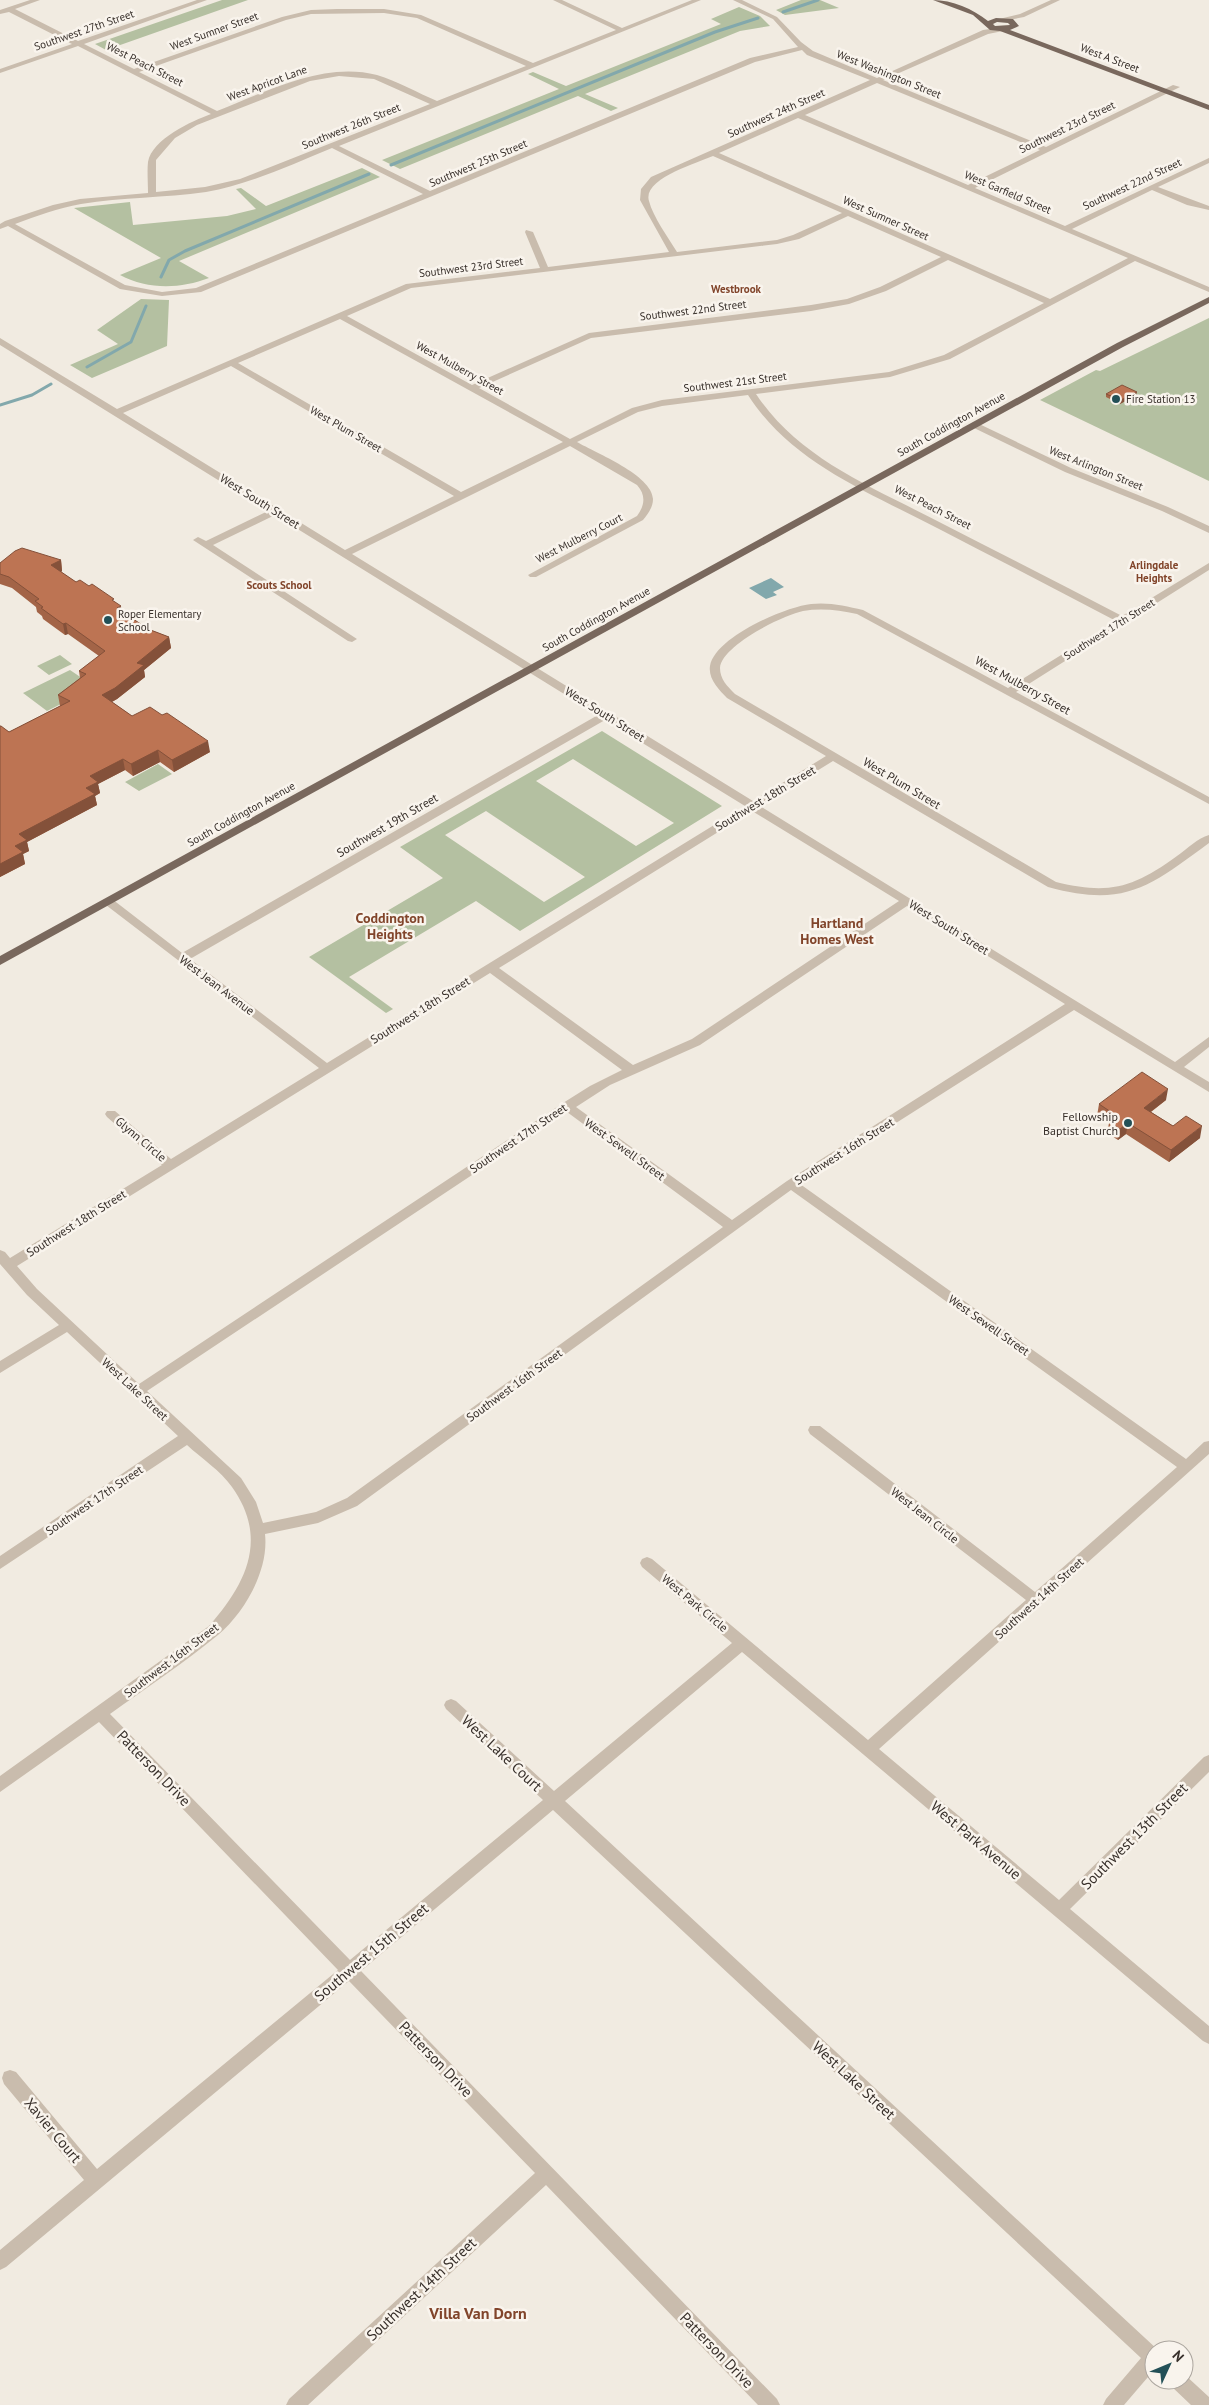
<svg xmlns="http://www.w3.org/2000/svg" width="1209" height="2405" viewBox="0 0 1209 2405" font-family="'PT Sans',sans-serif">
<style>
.green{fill:#b4c0a1;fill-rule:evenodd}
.water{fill:#82a8ac}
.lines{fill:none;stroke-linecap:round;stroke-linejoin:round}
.stream{stroke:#82a8ac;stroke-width:3}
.minor{fill:#c9bcad;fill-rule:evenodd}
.major{fill:#79685d;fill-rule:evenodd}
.wall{fill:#a36447}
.shaded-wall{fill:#84513a}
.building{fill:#bd7453;stroke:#84513a}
.poi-dot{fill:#235057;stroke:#f9f4ed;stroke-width:2}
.labels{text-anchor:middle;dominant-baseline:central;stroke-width:5;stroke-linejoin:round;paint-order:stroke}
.far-street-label{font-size:11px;fill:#38302b;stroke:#f9f4ed}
.far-neighbourhood-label{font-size:11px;font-weight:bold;fill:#81442a;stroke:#f9f4ed}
.far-poi-label{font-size:11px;fill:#38302b;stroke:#f9f4ed;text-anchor:start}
.street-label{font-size:12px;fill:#38302b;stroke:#f9f4ed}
.poi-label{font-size:12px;fill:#38302b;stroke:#f9f4ed;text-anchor:end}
.neighbourhood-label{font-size:14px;font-weight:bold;fill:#81442a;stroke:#f9f4ed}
.near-street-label{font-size:15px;fill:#38302b;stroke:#f9f4ed}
.near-neighbourhood-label{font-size:16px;font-weight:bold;fill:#81442a;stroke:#f9f4ed}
</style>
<rect width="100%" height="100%" fill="#f1ebe1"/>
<path class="green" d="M222 0H248L106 50 95 44Z
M801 0H820L839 8 785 15 776 10Z
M739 7 760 16 770 26 740 31 585 94 618 108 611 111 578 96 400 169 382 160 559 89 528 74 533 72 566 86 721 24 711 19Z
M362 168 380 177 179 261 209 278C180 289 148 290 120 275L161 258 74 208 130 202 133 225 227 216 256 209 236 189 241 188 266 206Z
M141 299 169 300 167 346 92 378 70 365 118 344 97 330Z
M1209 318V481L1040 400 1096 370 1100 371Z
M60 655 72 664 49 675 37 666Z
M70 670 95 687 47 711 23 693Z
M602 731 722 806 520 931 476 901 349 977 393 1009 386 1013 309 957 443 878 400 847ZM573 759 674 823 636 846 536 781ZM486 811 585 877 544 902 445 835Z
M158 764 172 774 139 791 125 782Z"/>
<path class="water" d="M771 578 784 587 773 592 777 595 766 599 749 588Z"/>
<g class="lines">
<path class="stream" d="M783 12 818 0
M391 165 715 32 758 18
M161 277 169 260 185 251 369 174
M87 367 131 342 146 306
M0 405 32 395 51 384"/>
<path class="minor" d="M30 0H40L15 9 78 41 197 0H207L84 44 134 69 282 17 311 10 337 9H384L421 15 533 63 616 30 553 0H562L622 28 692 0H701L339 146 430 191 750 58 798 47 773 19 733 0H742L777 17 801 42 813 51 877 78 983 30 1003 27V31L988 34 883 80 1046 147 1173 85 1180 87 975 188 1065 226 1209 158V163L1158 187 1209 206V210L1187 205 1152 190 1072 229 1209 287V292L1135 261 950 359 890 377 756 394C800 461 879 490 947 526 1006 556 1064 586 1122 616L1209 563V570L1016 692 1209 797V804L857 614C839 610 821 608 803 611 783 615 721 646 720 668 720 679 727 686 735 694L1056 882C1109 895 1133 888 1177 856 1187 849 1198 838 1209 835V843C1149 887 1125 908 1048 887L833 761 760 806 1175 1062 1209 1037V1047L1184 1067 1209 1082V1092L1074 1010 800 1184 1186 1459 1204 1442 1209 1441V1454L879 1749 1059 1900 1204 1757 1209 1755V1772L1070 1909 1209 2026V2044L1203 2041 742 1652 565 1801 1158 2350H1154V2370L1124 2405H1103L1106 2399 1141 2358 553 1810 361 1971 777 2399 780 2405H758L546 2185 308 2405H286L289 2399 535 2173 349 1981 6 2267 0 2270V2250L84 2180 4 2084 2 2078 4 2072 10 2070 16 2072 97 2169 338 1970 99 1722 0 1792V1776L209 1626C246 1584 269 1539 232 1487 221 1471 201 1458 187 1445L0 1569V1556L178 1436 67 1332 0 1373V1361L59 1325 27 1295 0 1264V1250L5 1252 10 1258 162 1165 107 1117 105 1114 107 1111H115L171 1159 319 1068 102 902 108 898 112 899 182 953 598 715 275 515 213 545 357 639 352 642 348 641 193 540 198 537 206 541 268 511 0 345V338L117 409 406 284 540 268 525 232 526 230 533 232 548 267 669 252 640 200 641 189 651 177 870 80 807 55 802 50 755 62 201 292 162 296 120 289 8 226 0 229V224L5 221 53 205 80 199 148 193C148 183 147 171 148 162 152 139 192 121 211 114L78 46 0 73V69L72 44 9 12 0 14V10ZM384 13 417 18 526 66 437 101C418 93 397 81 377 75 323 61 266 92 217 111L139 72 286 20 311 14ZM339 76 374 79 430 104 240 179 205 187 156 192V160L175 138 197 125 310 81ZM877 83 1040 150 968 185 805 115ZM798 118 1128 258 1050 299 719 153ZM332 148 423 194 196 288 162 292 125 285 15 224C37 216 58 208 81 204 123 197 164 198 206 192 250 184 291 165 332 148ZM713 156 842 213 793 235 777 240 677 252C668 237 653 217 649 201 642 179 697 163 713 156ZM848 216 941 257 880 287 847 299 811 305 589 333 472 385 347 316 411 288 777 244 799 239ZM948 260 1044 303 944 355 889 372 662 400 632 408 570 439 479 388 591 338 811 311 849 304 886 291ZM340 319 563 442 461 492 238 363ZM231 366 454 496 345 550 123 413ZM748 395C792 464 871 493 941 530 999 560 1057 590 1116 621L1008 688 863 610C846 606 829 602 811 604 785 607 715 637 710 666 708 679 719 690 727 698L826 756 753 801 352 554 570 446 637 485C646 495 645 505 637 516L528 575 530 577H536L643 520C648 514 653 507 653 499 652 475 596 453 577 442L638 412 662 406ZM605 720 745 806 327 1063 190 959ZM752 811 899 901 692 1039 633 1065 499 968ZM907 906 1065 1004 787 1181 732 1220 576 1107 610 1085 700 1045ZM490 973 622 1070 590 1086 563 1103 139 1384 37 1289 17 1266ZM567 1112 723 1227 347 1498 316 1512 263 1523 256 1502 241 1478 147 1391ZM791 1190 1177 1467 1035 1592 820 1426H810L808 1430 810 1434 1026 1600 868 1740 652 1559 647 1557 642 1559 640 1563 642 1567 732 1643 554 1791 456 1701 451 1699 446 1701 444 1705 446 1709 543 1800 350 1960 110 1714C146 1688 184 1663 218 1635 245 1612 269 1570 265 1534L318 1523 357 1506Z
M1051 0H1060L1024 17 1003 21 999 19 1020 14Z
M975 422 1071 468 1168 507 1209 526V533L1162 511 1065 472 972 427 971 425Z
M1184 2374 1209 2397V2405H1191L1171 2386 1168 2380H1184Z"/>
<path class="major" d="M933 0C952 0 973 9 988 21L996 18 1013 19 1019 26 1010 30 1209 105V110L1000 31 990 30 973 15ZM997 22 1008 23 1010 25 995 26 993 24Z
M1209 297V303L1123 347 0 965V956L1117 343Z"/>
</g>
<path class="wall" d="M1106 394 1136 395 1120 404 1106 397Z
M61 560 62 571 61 572 76 582 115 602 122 612 148 629 169 637 171 648 144 670 145 677 117 699 112 702 132 716 210 752 174 772 160 762 133 776 125 770 98 784 100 793 95 796 97 805 27 842 29 851 23 854 25 864 0 877V726L9 732 60 706 58 695 80 678 79 671 99 656 68 634 65 635 43 619 42 616 37 612 36 607 12 588 0 584V563Z
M1166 1100 1151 1112 1173 1126 1200 1138 1169 1162 1126 1134 1118 1140 1107 1133 1109 1123 1097 1116 1099 1104Z"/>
<path class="shaded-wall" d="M1137 392 1136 395 1120 404 1121 400Z
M61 560 62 571 53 576 51 565Z
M121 606 122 618 117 608Z
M66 623 68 634 65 635 63 624Z
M169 637 171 648 144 670 145 677 117 699 104 706 102 695 137 663Z
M208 741 210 752 174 772 172 760Z
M158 750 160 762 133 776 131 764Z
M123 759 125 770 98 784 100 793 95 796 97 805 27 842 29 851 23 854 25 864 0 877V864L15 846 19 834 86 788 90 776Z
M1168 1089 1166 1100 1141 1119 1144 1108Z
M1128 1123 1126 1134 1118 1140 1120 1129Z
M1202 1126 1200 1138 1169 1162 1171 1150Z"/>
<path class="building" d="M1122 385 1137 392 1121 400 1106 394Z
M22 548 61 560 51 565 76 582 80 580 89 586 92 584 114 599 112 600 121 606 117 608 148 629 169 637 137 663 144 665 115 688 102 695 132 716 150 707 162 715 167 713 208 741 172 760 158 750 131 764 123 759 90 776 98 782 86 788 95 794 19 834 27 840 15 846 23 852 0 864V726H1L9 732 70 701 58 695 86 674 79 671 105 651 66 623 63 624 41 608 43 607 35 601 39 599 9 577 0 574V563L15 551Z
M1142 1072 1168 1089 1144 1108 1173 1126 1186 1116 1202 1126 1171 1150 1128 1123 1120 1129 1109 1122 1117 1116 1099 1104Z"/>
<g class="poi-dot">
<circle cx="1116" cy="399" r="5"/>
<circle cx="108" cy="620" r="5"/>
<circle cx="1128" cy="1123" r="5"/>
</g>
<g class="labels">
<g class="far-street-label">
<text transform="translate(84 30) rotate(-19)">Southwest 27th Street</text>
<text transform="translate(214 31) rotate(-20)">West Sumner Street</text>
<text transform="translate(1110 58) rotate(21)">West A Street</text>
<text transform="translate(145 64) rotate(27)">West Peach Street</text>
<text transform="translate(889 74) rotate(22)">West Washington Street</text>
<text transform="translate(267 83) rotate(-20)">West Apricot Lane</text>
<text transform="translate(776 113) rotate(-24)">Southwest 24th Street</text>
<text transform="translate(351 126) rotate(-22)">Southwest 26th Street</text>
<text transform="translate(1067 127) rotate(-26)">Southwest 23rd Street</text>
<text transform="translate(478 163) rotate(-23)">Southwest 25th Street</text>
<text transform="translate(1132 184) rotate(-25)">Southwest 22nd Street</text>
<text transform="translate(1008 192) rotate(23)">West Garfield Street</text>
<text transform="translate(886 218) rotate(24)">West Sumner Street</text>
<text transform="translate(471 267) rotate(-7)">Southwest 23rd Street</text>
<text transform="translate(693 310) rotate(-7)">Southwest 22nd Street</text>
<text transform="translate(460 368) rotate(29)">West Mulberry Street</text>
<text transform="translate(735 382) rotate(-7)">Southwest 21st Street</text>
<text transform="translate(951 424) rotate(-29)">South Coddington Avenue</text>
<text transform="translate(346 429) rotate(30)">West Plum Street</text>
<text transform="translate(1096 468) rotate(22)">West Arlington Street</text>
<text transform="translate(933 507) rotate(27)">West Peach Street</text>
<text transform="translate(579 538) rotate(-27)">West Mulberry Court</text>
<text transform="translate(596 619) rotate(-29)">South Coddington Avenue</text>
<text transform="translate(1109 629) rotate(-32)">Southwest 17th Street</text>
<text transform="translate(241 814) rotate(-29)">South Coddington Avenue</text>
</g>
<g class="far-neighbourhood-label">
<text x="736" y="289">Westbrook</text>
<text x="1154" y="565">Arlingdale<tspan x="1154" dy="13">Heights</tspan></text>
<text x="279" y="585">Scouts School</text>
</g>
<g class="far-poi-label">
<text x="1126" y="399">Fire Station 13</text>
<text x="118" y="614">Roper Elementary<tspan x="118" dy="13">School</tspan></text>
</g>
<g class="street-label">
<text transform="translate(260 501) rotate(32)">West South Street</text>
<text transform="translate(1023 685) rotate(29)">West Mulberry Street</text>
<text transform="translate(605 714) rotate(32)">West South Street</text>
<text transform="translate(902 783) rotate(31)">West Plum Street</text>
<text transform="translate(765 798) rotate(-31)">Southwest 18th Street</text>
<text transform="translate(387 825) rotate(-30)">Southwest 19th Street</text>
<text transform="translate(949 927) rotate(32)">West South Street</text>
<text transform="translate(217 985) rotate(37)">West Jean Avenue</text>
<text transform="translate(420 1010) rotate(-32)">Southwest 18th Street</text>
<text transform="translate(518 1138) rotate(-34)">Southwest 17th Street</text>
<text transform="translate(141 1139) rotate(40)">Glynn Circle</text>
<text transform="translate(625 1149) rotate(36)">West Sewell Street</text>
<text transform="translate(844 1151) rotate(-32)">Southwest 16th Street</text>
<text transform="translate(76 1223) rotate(-32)">Southwest 18th Street</text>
<text transform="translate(989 1325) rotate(35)">West Sewell Street</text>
<text transform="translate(514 1385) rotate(-36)">Southwest 16th Street</text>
<text transform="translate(135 1389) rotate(43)">West Lake Street</text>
<text transform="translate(94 1500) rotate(-34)">Southwest 17th Street</text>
<text transform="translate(925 1515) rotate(38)">West Jean Circle</text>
<text transform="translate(1039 1598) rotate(-42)">Southwest 14th Street</text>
<text transform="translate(695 1603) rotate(40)">West Park Circle</text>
<text transform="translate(171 1660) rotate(-37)">Southwest 16th Street</text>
</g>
<g class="poi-label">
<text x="1118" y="1116">Fellowship<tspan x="1118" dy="14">Baptist Church</tspan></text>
</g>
<g class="neighbourhood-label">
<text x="390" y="918">Coddington<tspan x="390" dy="16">Heights</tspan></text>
<text x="837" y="923">Hartland<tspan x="837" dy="16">Homes West</tspan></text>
</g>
<g class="near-street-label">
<text transform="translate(502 1753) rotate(43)">West Lake Court</text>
<text transform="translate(154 1768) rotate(46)">Patterson Drive</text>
<text transform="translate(1134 1836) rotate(-45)">Southwest 13th Street</text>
<text transform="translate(976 1840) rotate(40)">West Park Avenue</text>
<text transform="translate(371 1952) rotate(-40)">Southwest 15th Street</text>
<text transform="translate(436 2059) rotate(46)">Patterson Drive</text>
<text transform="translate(854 2080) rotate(43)">West Lake Street</text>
<text transform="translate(53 2130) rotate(50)">Xavier Court</text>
<text transform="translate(421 2289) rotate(-43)">Southwest 14th Street</text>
<text transform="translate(717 2350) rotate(46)">Patterson Drive</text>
</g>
<g class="near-neighbourhood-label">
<text x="478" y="2313">Villa Van Dorn</text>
</g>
</g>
<g transform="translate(1169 2365) rotate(46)"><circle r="24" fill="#f9f4ed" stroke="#aca69f"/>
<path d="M0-4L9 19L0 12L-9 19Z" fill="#235057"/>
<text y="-8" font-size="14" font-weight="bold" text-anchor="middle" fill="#38302b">N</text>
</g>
</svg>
